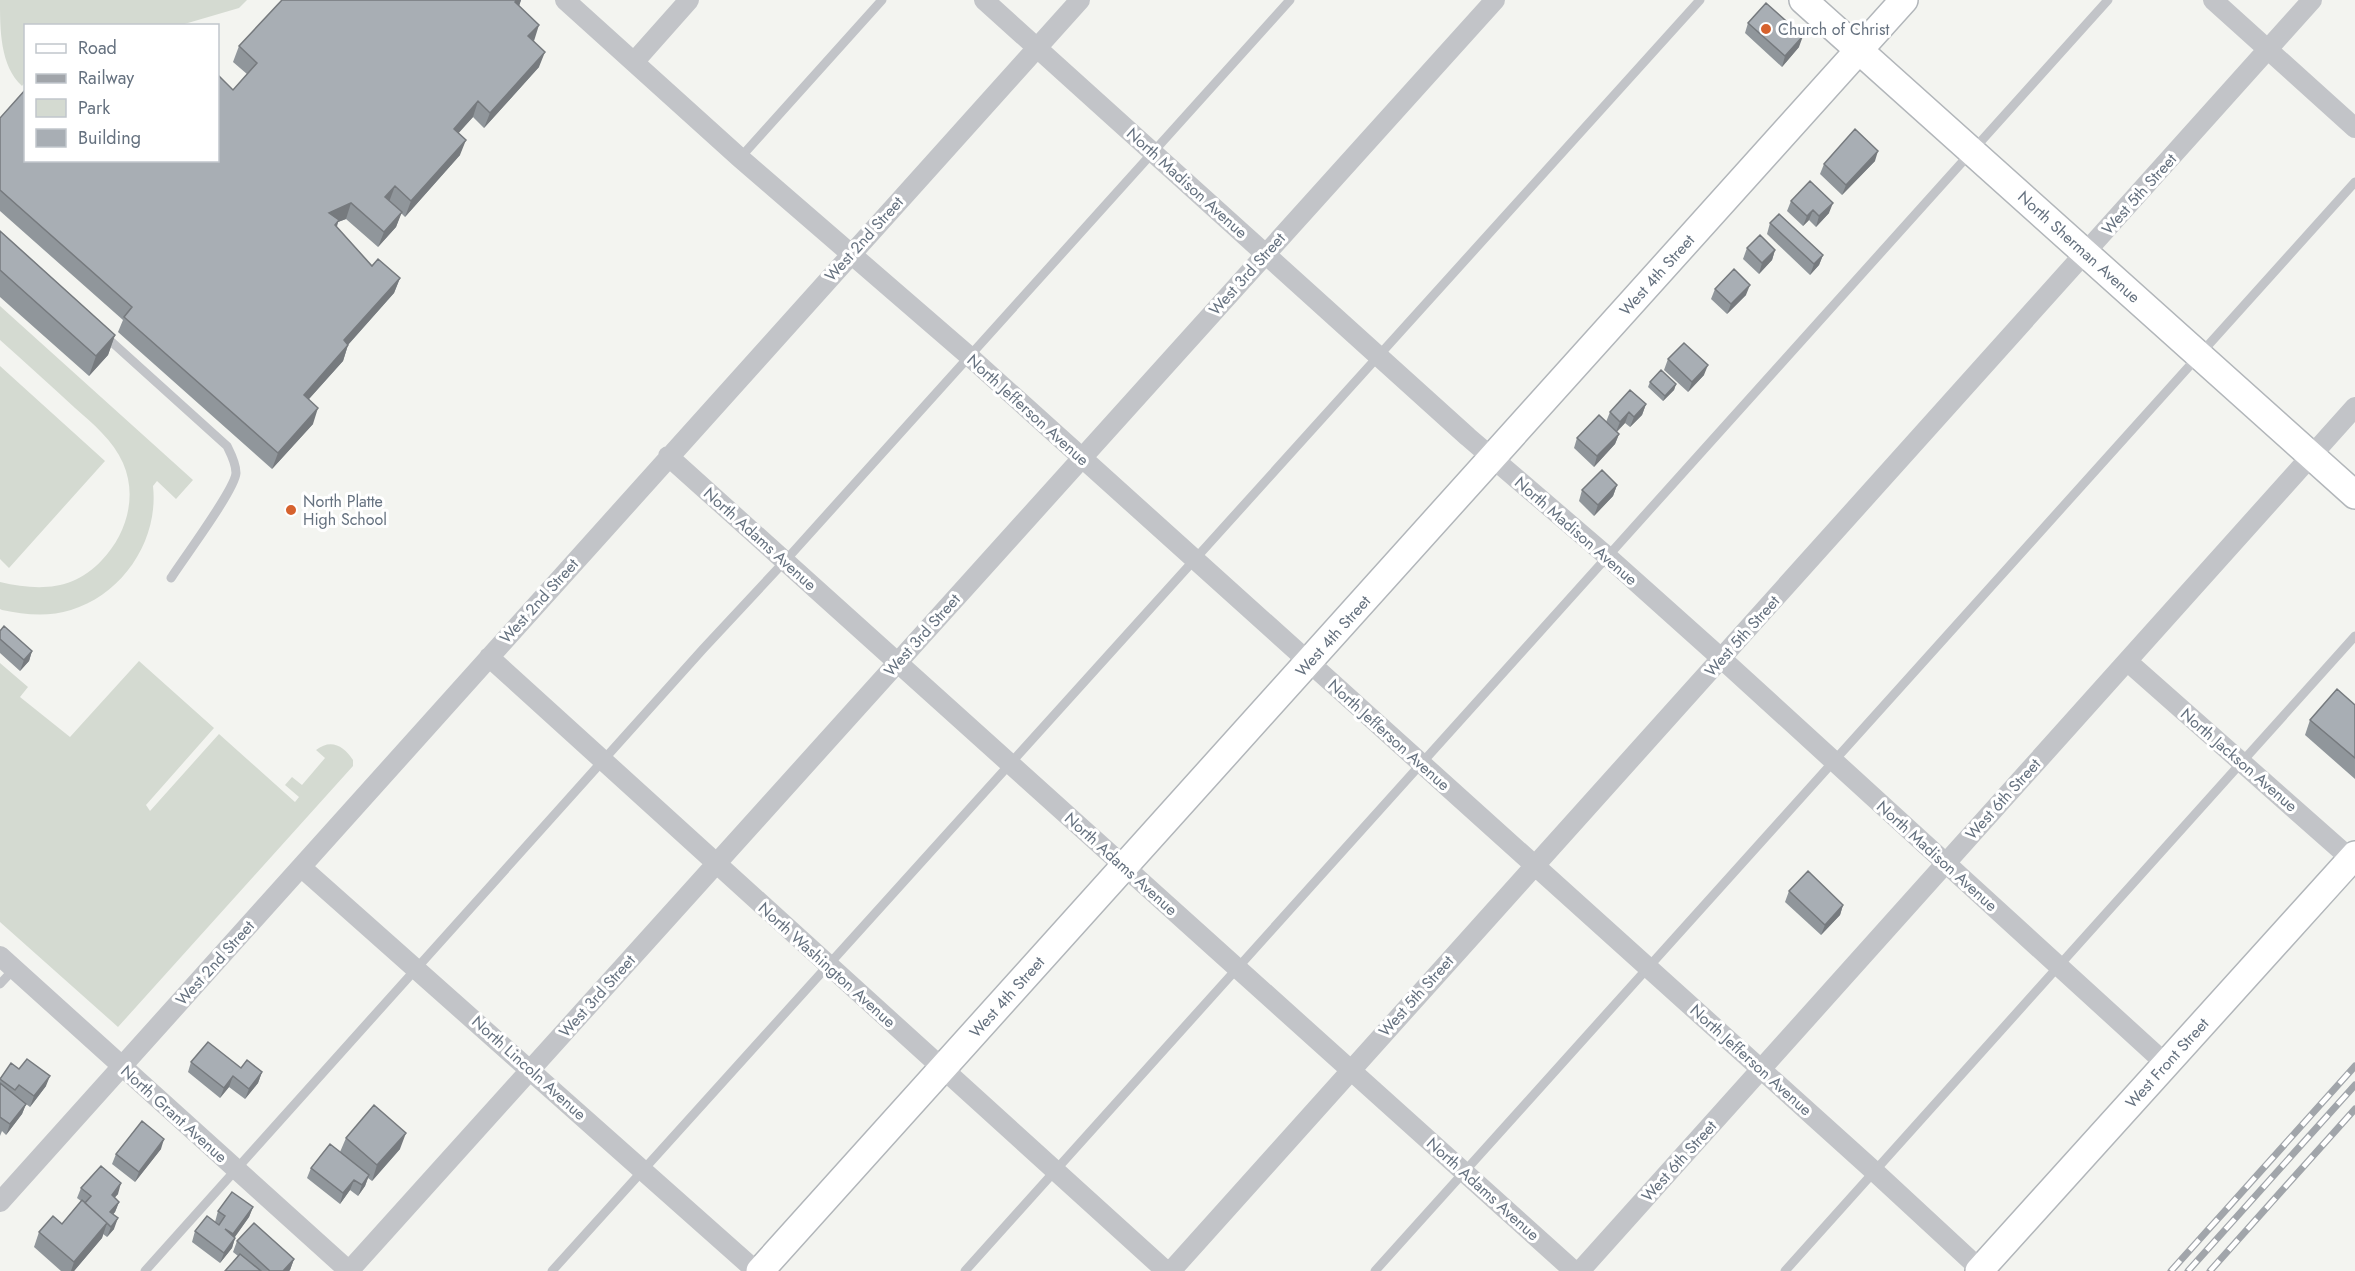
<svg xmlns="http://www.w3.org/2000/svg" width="2355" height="1271" viewBox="0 0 2355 1271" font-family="Jost,sans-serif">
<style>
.green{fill:#d4dad1}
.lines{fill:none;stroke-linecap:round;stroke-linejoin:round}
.secondary-casing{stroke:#b2b6ba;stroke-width:30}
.lane{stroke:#c2c4c8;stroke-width:9}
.street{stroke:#c2c4c8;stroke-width:20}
.secondary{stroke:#fff;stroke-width:27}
.rail-casing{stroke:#a1a5aa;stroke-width:7}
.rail{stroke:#fff;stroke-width:4.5;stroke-dasharray:14;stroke-linecap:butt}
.wall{fill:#90969b}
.shaded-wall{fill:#767a7e}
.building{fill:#a8aeb4;stroke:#767a7e;stroke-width:1.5}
.poi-dot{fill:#d6622e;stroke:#fff;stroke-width:2}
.labels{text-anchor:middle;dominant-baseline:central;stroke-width:6;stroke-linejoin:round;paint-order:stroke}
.poi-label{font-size:16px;fill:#65717f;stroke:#fff;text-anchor:start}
.street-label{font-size:16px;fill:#65717f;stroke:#fff}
</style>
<rect width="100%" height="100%" fill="#f3f4f0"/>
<path class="green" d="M0 0H247L239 8 181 25 26 26 25 82 22 86C0 66 0 29 0 0Z
M0 306 193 480 176 499 157 481 153 486C159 540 123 594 71 610 49 617 25 615 2 610L0 609V582C39 591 73 591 102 560 126 535 138 497 123 463 113 440 93 424 75 408 50 385 25 362 0 340Z
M0 366 105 461 9 568 0 559Z
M139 661 214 728 146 805 150 811 219 734 295 802 299 797 285 785 292 777 302 785 325 758 316 750C331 738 344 746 353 760V766L118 1027 0 922V663L28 687 20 697 70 737Z"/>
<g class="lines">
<g class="secondary-casing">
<path id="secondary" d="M1803 0 2355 495
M760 1271 1904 0
M1979 1271 2355 855"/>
</g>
<path class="lane" d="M740 158 882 0
M104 335 227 446C231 454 236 463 236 473 235 490 183 559 171 578
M0 984 14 969
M145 1271 703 649 785 561 1290 0
M552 1271 1700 0
M965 1271 2108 0
M1375 1271 2355 182
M1785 1271 2355 636"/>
<path class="street" d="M565 0 740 158 969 356 1874 1171 1980 1269
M984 0 1468 437 1608 557 1722 659 2166 1064
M2213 0 2355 128
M634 62 689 0
M668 456 1574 1271
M489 657 1166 1271
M2127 661 2351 859
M301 867 756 1271
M0 956 349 1271
M0 1202 1080 0
M349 1271 1495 0
M1171 1271 2312 0
M1580 1271 2355 407"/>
<use href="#secondary" class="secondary"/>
<g class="rail-casing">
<path id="rail" d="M2171 1271 2355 1066
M2188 1271 2355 1085
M2210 1271 2355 1109"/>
</g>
<use href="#rail" class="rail"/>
</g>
<path class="wall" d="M282 0H521L519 6 534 41 539 67 484 128 473 117 458 133 460 155 405 217 401 213 396 227 378 247 346 219 338 222 337 227 372 266 400 278 394 293 348 345 343 361 309 399 313 424 272 469 118 332 123 320 0 211V118L26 160H218L233 90 247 74 233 62 239 46Z
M1748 23 1799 47 1782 67 1745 33Z
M1875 161 1842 195 1820 174 1824 164Z
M1791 201 1829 213 1816 227 1809 220 1803 226 1787 211Z
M1770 223 1823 255 1819 265 1810 275 1767 234Z
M0 231 115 335 108 355 89 376 0 297Z
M1747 248 1775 250 1772 260 1759 274 1743 259Z
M1715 289 1746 295 1727 314 1711 299Z
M1668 359 1704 375 1688 392 1664 370Z
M1650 382 1676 384 1674 390 1663 401 1648 387Z
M1646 404 1642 415 1630 427 1625 423 1617 432 1619 434 1615 444 1594 467 1574 448 1577 438 1606 422 1610 412Z
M1617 485 1613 496 1594 516 1579 501 1582 490Z
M0 631 32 651 29 661 20 671 0 653Z
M2355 705V779L2305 735 2310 720Z
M1789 891 1843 905 1840 915 1821 935 1785 902Z
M191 1062 241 1068 262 1072 258 1083 245 1099 229 1087 220 1098 188 1072Z
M19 1069 46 1086 30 1107 26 1104 22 1114 6 1135 2 1131 0 1136V1078Z
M346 1138 400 1149 372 1181 368 1178 365 1186 358 1196 350 1190 340 1204 307 1178 311 1168 340 1152Z
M161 1149 135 1182 112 1164 116 1154Z
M81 1188 118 1194 114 1198 119 1202 115 1212 113 1214 114 1229 107 1237 103 1234 102 1238 74 1271H61L34 1247 39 1232 62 1224 81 1201 77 1198Z
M253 1207 249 1217 235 1237V1238L232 1248 220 1263 192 1242 195 1231 215 1222 218 1211Z
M237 1241 294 1259 290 1270 289 1271H225L238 1256 233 1252Z"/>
<path class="shaded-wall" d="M517 0H521L519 6 515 2Z
M539 25 534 41 528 36Z
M1803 36 1799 47 1782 67 1785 56Z
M545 52 539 67 484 128 490 113Z
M478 101 473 117 448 145 454 129Z
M466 140 460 155 405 217 411 201Z
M1878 151 1875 161 1842 195 1846 185Z
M395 186 389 202 385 197Z
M351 203 346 219 338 222 333 236 329 213Z
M1833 203 1829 213 1816 227 1819 216Z
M1813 210 1809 220 1803 226 1807 216Z
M402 212 396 227 378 247 384 232Z
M1775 250 1772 260 1759 274 1762 263Z
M1823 255 1819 265 1810 275 1814 264Z
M400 278 394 293 338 356 344 340Z
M1750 285 1746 295 1727 314 1731 304Z
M115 335 108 355 89 376 96 356Z
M348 345 343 361 299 410 304 395Z
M1708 365 1704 375 1688 392 1692 382Z
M1676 384 1674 390 1663 401 1665 396Z
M1646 404 1642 415 1630 427 1634 417Z
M318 408 313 424 272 469 278 453Z
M1629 412 1625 423 1616 432 1620 422Z
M1619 434 1615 444 1594 467 1597 456Z
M1617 485 1613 496 1594 516 1598 505Z
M32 651 29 661 20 671 24 660Z
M1843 905 1840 915 1821 935 1825 925Z
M262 1072 258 1083 245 1099 249 1089Z
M50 1076 46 1086 30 1107 34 1096Z
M233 1076 229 1087 220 1098 224 1088Z
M26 1104 22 1114 6 1135 10 1124Z
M406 1133 400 1149 372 1181 377 1165Z
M164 1139 161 1149 135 1182 139 1172Z
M369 1175 365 1186 358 1196 362 1185Z
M354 1180 350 1190 340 1204 343 1193Z
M121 1183 118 1194 108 1205 112 1195Z
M119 1202 115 1212 107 1222 110 1212Z
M253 1207 249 1217 229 1245 233 1234Z
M118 1218 114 1229 107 1237 111 1227Z
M107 1223 102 1238 74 1271H71L74 1262Z
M235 1238 232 1248 220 1263 224 1253Z
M294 1259 290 1270 289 1271H283Z"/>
<path class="building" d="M282 0H517L515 2 539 25 528 36 545 52 490 113 478 101 454 129 466 140 411 201 395 186 385 197 402 212 384 232 351 203 329 213 339 220 335 225 372 266 378 259 400 278 344 340 348 345 304 395 318 408 278 453 124 317 132 307 0 190V118L26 89V160H218V75L233 90 257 63 239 46Z
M1766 3 1803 36 1785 56 1748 23Z
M1855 129 1878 151 1846 185 1824 164Z
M1810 181 1833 203 1819 216 1813 210 1807 216 1791 201Z
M1779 214 1823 255 1814 264 1770 223Z
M0 231 115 335 96 356 0 270Z
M1760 235 1775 250 1762 263 1747 248Z
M1734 269 1750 285 1731 304 1715 289Z
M1684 343 1708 365 1692 382 1668 359Z
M1661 370 1676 384 1665 396 1650 382Z
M1630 390 1646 404 1634 417 1629 412 1620 422 1610 412Z
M1599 415 1619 434 1597 456 1577 438Z
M1602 470 1617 485 1598 505 1582 490Z
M4 626 32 651 24 660 0 639V631Z
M2337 689 2355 705V758L2310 720Z
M1808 871 1843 905 1825 925 1789 891Z
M208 1042 241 1068 247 1060 262 1072 249 1089 233 1076 224 1088 191 1062Z
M27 1059 50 1076 34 1096 19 1085 15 1090 0 1079 11 1063 19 1069Z
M0 1083 26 1104 10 1124 0 1117Z
M374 1105 406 1133 377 1165 346 1138Z
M142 1121 164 1139 139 1172 116 1154Z
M330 1144 369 1175 362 1185 354 1180 343 1193 311 1168Z
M101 1166 121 1183 112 1195 119 1202 110 1212 118 1218 111 1227 107 1223 85 1203 91 1196 81 1188Z
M232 1192 253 1207 233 1234 225 1229 235 1238 224 1253 195 1231 207 1216 219 1225 225 1216 218 1211Z
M82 1200 107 1223 74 1262 39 1232 53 1216 62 1224Z
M254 1223 294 1259 283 1271H270L237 1241Z
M240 1254 261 1271H225Z"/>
<g class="poi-dot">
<circle cx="1766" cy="29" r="6"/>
<circle cx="291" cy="510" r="6"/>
</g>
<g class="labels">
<g class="poi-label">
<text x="1778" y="29">Church of Christ</text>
<text x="303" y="501">North Platte<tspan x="303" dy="18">High School</tspan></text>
</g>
<g class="street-label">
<text transform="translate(1187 183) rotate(42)">North Madison Avenue</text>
<text transform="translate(2139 194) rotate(-48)">West 5th Street</text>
<text transform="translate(864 239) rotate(-48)">West 2nd Street</text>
<text transform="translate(2079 247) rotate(42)">North Sherman Avenue</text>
<text transform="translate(1247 274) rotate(-48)">West 3rd Street</text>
<text transform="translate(1657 275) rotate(-48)">West 4th Street</text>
<text transform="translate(1028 410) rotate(42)">North Jefferson Avenue</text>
<text transform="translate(1576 531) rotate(41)">North Madison Avenue</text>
<text transform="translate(760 539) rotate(42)">North Adams Avenue</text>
<text transform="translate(539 601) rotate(-48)">West 2nd Street</text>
<text transform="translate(922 635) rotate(-48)">West 3rd Street</text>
<text transform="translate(1333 636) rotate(-48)">West 4th Street</text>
<text transform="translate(1742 636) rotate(-48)">West 5th Street</text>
<text transform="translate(1389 735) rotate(42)">North Jefferson Avenue</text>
<text transform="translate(2239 760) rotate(41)">North Jackson Avenue</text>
<text transform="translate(2003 799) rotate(-48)">West 6th Street</text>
<text transform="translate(1937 856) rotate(42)">North Madison Avenue</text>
<text transform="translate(1121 864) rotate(42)">North Adams Avenue</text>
<text transform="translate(215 963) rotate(-48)">West 2nd Street</text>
<text transform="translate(827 965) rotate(42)">North Washington Avenue</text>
<text transform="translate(597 996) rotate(-48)">West 3rd Street</text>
<text transform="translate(1416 996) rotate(-48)">West 5th Street</text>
<text transform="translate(1007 997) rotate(-48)">West 4th Street</text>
<text transform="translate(1751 1060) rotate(42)">North Jefferson Avenue</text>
<text transform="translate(2167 1063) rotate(-48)">West Front Street</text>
<text transform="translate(529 1068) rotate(42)">North Lincoln Avenue</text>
<text transform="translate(174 1114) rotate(42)">North Grant Avenue</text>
<text transform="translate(1679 1161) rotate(-48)">West 6th Street</text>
<text transform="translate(1483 1189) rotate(42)">North Adams Avenue</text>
</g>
</g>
<rect x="24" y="24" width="195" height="138" fill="#ffffff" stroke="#c1c6cc" stroke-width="1.5"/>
<rect x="36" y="44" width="30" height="9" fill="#ffffff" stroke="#c1c6cc" stroke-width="1.5"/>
<text x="78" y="54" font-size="18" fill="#65717f">Road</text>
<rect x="36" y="74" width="30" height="9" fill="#a1a5aa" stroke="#c1c6cc" stroke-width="1.5"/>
<text x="78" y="84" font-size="18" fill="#65717f">Railway</text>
<rect x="36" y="99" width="30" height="18" fill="#d4dad1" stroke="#c1c6cc" stroke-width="1.5"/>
<text x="78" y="114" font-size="18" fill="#65717f">Park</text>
<rect x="36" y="129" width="30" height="18" fill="#a8aeb4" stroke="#c1c6cc" stroke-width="1.5"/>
<text x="78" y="144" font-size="18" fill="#65717f">Building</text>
</svg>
